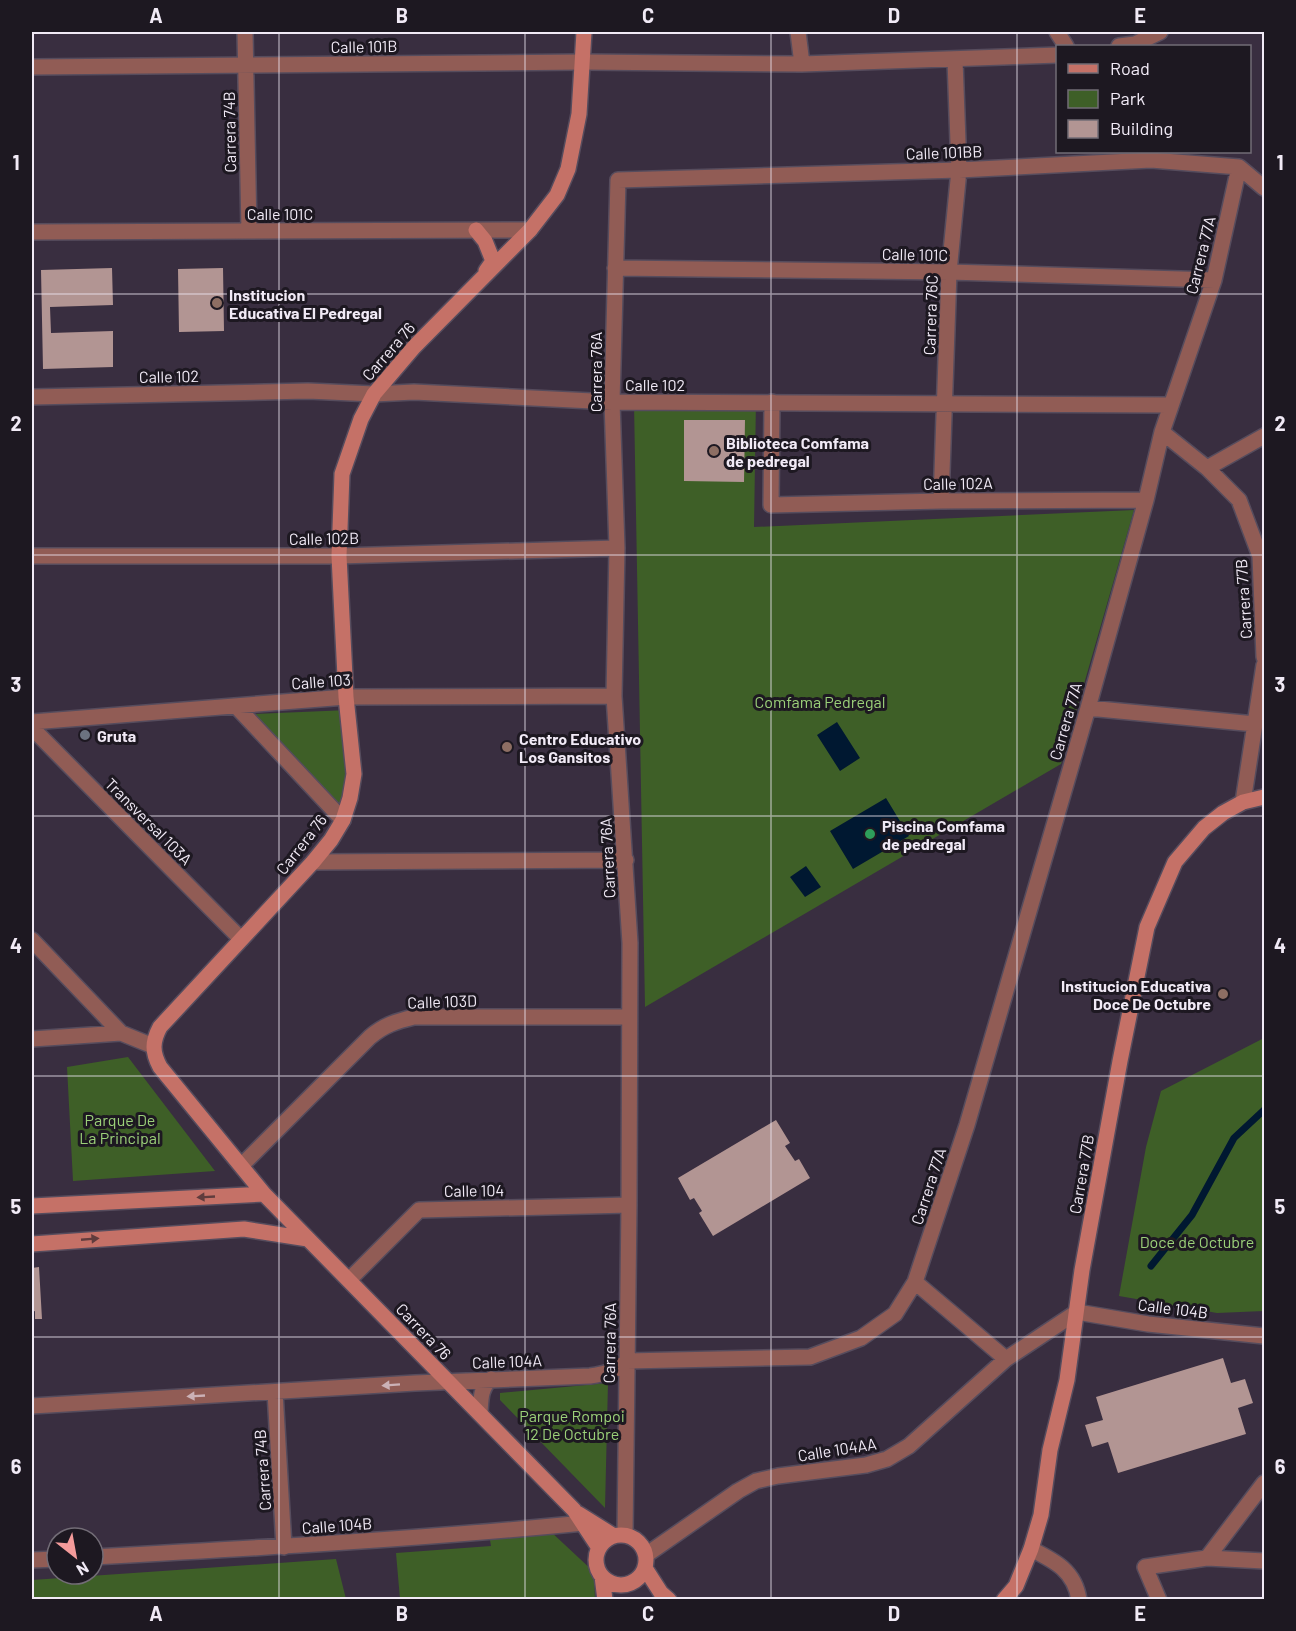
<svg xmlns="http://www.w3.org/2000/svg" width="1296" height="1631" viewBox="0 0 1296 1631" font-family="Barlow,sans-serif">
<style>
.green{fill:#3e5f27}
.water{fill:#001831}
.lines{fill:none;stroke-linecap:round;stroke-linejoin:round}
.stream{stroke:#001831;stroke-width:7}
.building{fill:#b29593}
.street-casing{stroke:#564c5d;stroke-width:18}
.secondary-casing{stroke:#564c5d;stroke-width:18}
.street{stroke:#915c55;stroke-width:15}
.secondary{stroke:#c57167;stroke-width:15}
.oneway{fill:#603c3d}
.oneway2{fill:#cbb1b6}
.grid{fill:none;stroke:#f1eaf6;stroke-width:1.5;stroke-opacity:0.55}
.education-dot{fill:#8d6e63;stroke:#1d1821;stroke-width:2}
.worship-dot{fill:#6b7280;stroke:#1d1821;stroke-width:2}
.leisure-dot{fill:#2e9e5b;stroke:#1d1821;stroke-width:2}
.labels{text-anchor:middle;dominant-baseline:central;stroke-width:6;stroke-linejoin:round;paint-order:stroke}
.street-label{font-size:16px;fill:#f1eaf6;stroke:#1d1821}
.poi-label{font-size:16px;font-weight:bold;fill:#f1eaf6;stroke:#1d1821;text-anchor:start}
.park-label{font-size:16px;fill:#9bd079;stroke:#1d1821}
.neatline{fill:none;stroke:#f1eaf6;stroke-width:2}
.grid-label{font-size:20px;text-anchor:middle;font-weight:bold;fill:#f1eaf6}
</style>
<rect width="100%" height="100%" fill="#392e40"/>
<path class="green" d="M756 399 754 527 1134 510 1061 764 645 1007 634 404Z
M349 710 351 780 339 810 252 714Z
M1264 1038V1311L1217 1313 1119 1296 1146 1147 1161 1091Z
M128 1057 215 1171 73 1181 67 1067Z
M608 1383 605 1508 500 1400V1393Z
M549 1530 594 1572 595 1599H400L396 1553 491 1546 490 1540Z
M336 1559 346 1599H32V1580Z"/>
<path class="water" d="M837 722 860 758 840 771 817 735Z
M886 798 909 836 853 869 830 831Z
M806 866 821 887 805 897 790 877Z"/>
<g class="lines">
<path class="stream" d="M1151 1266 1192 1215 1234 1138 1264 1110"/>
</g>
<path class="building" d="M112 268 113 305 50 307 51 333 113 331V367L43 369 41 270Z
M223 268 224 331 179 332 178 269Z
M684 420H745L744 482 684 481Z
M776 1120 790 1143 785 1146 795 1161 799 1159 810 1178 713 1236 699 1213 702 1211 694 1198 690 1200 678 1178Z
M39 1267 42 1319H35V1311L32 1312V1268Z
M1223 1358 1231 1383 1245 1379 1253 1403 1238 1408 1246 1434 1118 1473 1108 1442 1092 1447 1085 1425 1103 1420 1096 1397Z"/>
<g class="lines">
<g class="street-casing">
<path id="street" d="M245 32 249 231
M798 32 802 64
M1057 32 1066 46
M1119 46 1135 44 1160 32
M32 67 583 62 802 64 1058 55
M32 232 530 230
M615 268 949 272 1214 280
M32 397 308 391 374 394 414 392 612 402 1171 405
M772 402 771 505 941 501 1146 500
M1162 432 1207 468 1239 500 1260 556 1264 657
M1207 468 1264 436
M941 501 949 272 959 170 955 60
M32 556H339L617 548
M236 706 343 820
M1088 708 1255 724
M32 722 346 697 614 696
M32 728 241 939
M1243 802 1264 665
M313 862 626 860
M32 940 121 1033 153 1046
M32 1039 121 1033
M242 1165 370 1037C384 1025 397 1021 414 1017H629
M349 1280 419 1210 629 1205
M915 1282 1006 1359
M275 1392 284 1547
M32 1406 415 1383 590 1376C605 1374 615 1371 627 1361L810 1357 861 1338 895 1314 915 1282 967 1125 1088 708 1146 500 1162 432 1214 280 1239 167
M480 1413C481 1400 480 1388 491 1379
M625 1535 629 1205 630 943 614 696 617 548 612 402 618 180 959 170 1151 160 1239 167 1264 188
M1031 1549C1055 1561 1075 1571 1079 1600
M646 1555 738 1491 756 1481 778 1476 866 1465 887 1459 909 1446 1006 1359 1077 1312 1148 1324 1264 1336
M93 1557C257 1548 420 1539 584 1523
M1207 1558 1264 1483
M32 1560 57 1559
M1159 1600 1145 1567 1207 1558 1264 1561"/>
</g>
<g class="secondary-casing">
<path id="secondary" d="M584 32 579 114 568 169 557 195 530 230 414 347 374 394 361 419 342 474 339 556 346 697 354 774 350 798 343 820 331 840 313 862 160 1027C152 1042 152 1052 160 1067L264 1194 574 1510 599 1548
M476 230 485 241 493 261 486 271
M32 1206 264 1194
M32 1244 244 1229 308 1239
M579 1514 614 1536
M596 1560a25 25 0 1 1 50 0a25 25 0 1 1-50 0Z
M645 1568 661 1593 669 1600
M602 1576 605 1600
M1004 1600 1016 1586 1031 1549 1041 1515 1050 1450 1067 1380 1082 1270 1120 1061 1147 927 1175 862 1204 828 1223 813 1243 802 1264 797"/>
</g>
<use href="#street" class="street"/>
<use href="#secondary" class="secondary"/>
</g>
<defs><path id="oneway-solid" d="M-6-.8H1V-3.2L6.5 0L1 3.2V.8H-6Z" transform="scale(1.5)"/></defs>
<g class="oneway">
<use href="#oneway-solid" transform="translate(206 1197) rotate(177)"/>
<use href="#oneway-solid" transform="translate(90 1239) rotate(-5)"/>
</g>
<g class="oneway2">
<use href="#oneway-solid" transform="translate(391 1385) rotate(176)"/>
<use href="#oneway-solid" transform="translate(196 1396) rotate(177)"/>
</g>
<path class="grid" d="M279 32V1600M525 32V1600M771 32V1600M1017 32V1600M32 294H1264M32 555H1264M32 816H1264M32 1076H1264M32 1337H1264"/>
<g class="education-dot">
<circle cx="217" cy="303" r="6"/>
<circle cx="714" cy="451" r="6"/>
<circle cx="507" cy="747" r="6"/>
<circle cx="1223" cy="994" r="6"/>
</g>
<circle class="worship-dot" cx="85" cy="735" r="6"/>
<circle class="leisure-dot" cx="870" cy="834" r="6"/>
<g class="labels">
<g class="street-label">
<text transform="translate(364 46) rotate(-1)">Calle 101B</text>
<text transform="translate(229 132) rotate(-91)">Carrera 74B</text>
<text transform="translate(944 152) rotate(-2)">Calle 101BB</text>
<text x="280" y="213">Calle 101C</text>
<text transform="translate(915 254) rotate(1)">Calle 101C</text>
<text transform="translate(1200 255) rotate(-76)">Carrera 77A</text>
<text transform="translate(930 315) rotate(-88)">Carrera 76C</text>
<text transform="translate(388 351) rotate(-49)">Carrera 76</text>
<text transform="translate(595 372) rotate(-90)">Carrera 76A</text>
<text transform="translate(169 376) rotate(-1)">Calle 102</text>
<text x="655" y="384">Calle 102</text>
<text transform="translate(958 483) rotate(-1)">Calle 102A</text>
<text transform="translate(324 538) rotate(-1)">Calle 102B</text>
<text transform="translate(1243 599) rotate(-94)">Carrera 77B</text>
<text transform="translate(321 681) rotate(-4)">Calle 103</text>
<text transform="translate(1065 721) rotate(-74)">Carrera 77A</text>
<text transform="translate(149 821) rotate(45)">Transversal 103A</text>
<text transform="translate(301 844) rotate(-52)">Carrera 76</text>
<text transform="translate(607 858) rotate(-93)">Carrera 76A</text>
<text transform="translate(442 1001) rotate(-2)">Calle 103D</text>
<text transform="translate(1081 1174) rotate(-80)">Carrera 77B</text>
<text transform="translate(928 1186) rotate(-72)">Carrera 77A</text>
<text transform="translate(474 1190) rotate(-1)">Calle 104</text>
<text transform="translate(1173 1308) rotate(7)">Calle 104B</text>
<text transform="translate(424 1331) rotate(46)">Carrera 76</text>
<text transform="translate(609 1343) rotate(-89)">Carrera 76A</text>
<text transform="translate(507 1361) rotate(-2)">Calle 104A</text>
<text transform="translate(837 1449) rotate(-9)">Calle 104AA</text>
<text transform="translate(262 1470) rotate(-94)">Carrera 74B</text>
<text transform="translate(337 1525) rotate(-4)">Calle 104B</text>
</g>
<g class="poi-label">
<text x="229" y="294">Institucion<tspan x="229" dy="18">Educativa El Pedregal</tspan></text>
<text x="726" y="442">Biblioteca Comfama<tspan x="726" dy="18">de pedregal</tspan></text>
<text x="97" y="735">Gruta</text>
<text x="519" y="738">Centro Educativo<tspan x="519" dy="18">Los Gansitos</tspan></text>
<text x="882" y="825">Piscina Comfama<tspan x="882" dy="18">de pedregal</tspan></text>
<text x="1211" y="985" text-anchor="end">Institucion Educativa<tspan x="1211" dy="18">Doce De Octubre</tspan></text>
</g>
<g class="park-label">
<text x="820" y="701">Comfama Pedregal</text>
<text x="120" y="1119">Parque De<tspan x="120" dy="18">La Principal</tspan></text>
<text x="1197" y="1241">Doce de Octubre</text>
<text x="572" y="1415">Parque Rompoi<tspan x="572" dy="18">12 De Octubre</tspan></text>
</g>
</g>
<rect width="1296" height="1631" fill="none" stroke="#1d1821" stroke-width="66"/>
<rect x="1056" y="45" width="195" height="108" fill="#1d1821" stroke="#726c76" stroke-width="1.5"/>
<rect x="1068" y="64" width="30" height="9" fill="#c57167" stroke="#726c76" stroke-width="1.5"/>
<text x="1110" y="75" font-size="18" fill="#f1eaf6">Road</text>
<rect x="1068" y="90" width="30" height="18" fill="#3e5f27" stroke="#726c76" stroke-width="1.5"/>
<text x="1110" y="105" font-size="18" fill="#f1eaf6">Park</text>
<rect x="1068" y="120" width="30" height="18" fill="#b29593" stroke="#726c76" stroke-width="1.5"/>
<text x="1110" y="135" font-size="18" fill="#f1eaf6">Building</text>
<g transform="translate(75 1556) rotate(149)"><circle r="28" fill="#1d1821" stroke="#726c76" stroke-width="1.5"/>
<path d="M0-4.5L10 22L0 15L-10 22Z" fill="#f59b9b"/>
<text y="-9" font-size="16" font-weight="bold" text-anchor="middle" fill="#f1eaf6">N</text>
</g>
<rect x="33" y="33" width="1230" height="1565" class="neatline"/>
<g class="grid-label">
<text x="156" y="23">A</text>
<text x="402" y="23">B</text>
<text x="648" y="23">C</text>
<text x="894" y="23">D</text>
<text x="1140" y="23">E</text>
<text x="16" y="170">1</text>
<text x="1280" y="170">1</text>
<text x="16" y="431">2</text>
<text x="1280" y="431">2</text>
<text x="16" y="692">3</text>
<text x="1280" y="692">3</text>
<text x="16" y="953">4</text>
<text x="1280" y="953">4</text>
<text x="16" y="1214">5</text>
<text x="1280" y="1214">5</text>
<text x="16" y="1474">6</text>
<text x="1280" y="1474">6</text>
<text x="156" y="1621">A</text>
<text x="402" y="1621">B</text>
<text x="648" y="1621">C</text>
<text x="894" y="1621">D</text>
<text x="1140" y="1621">E</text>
</g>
</svg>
